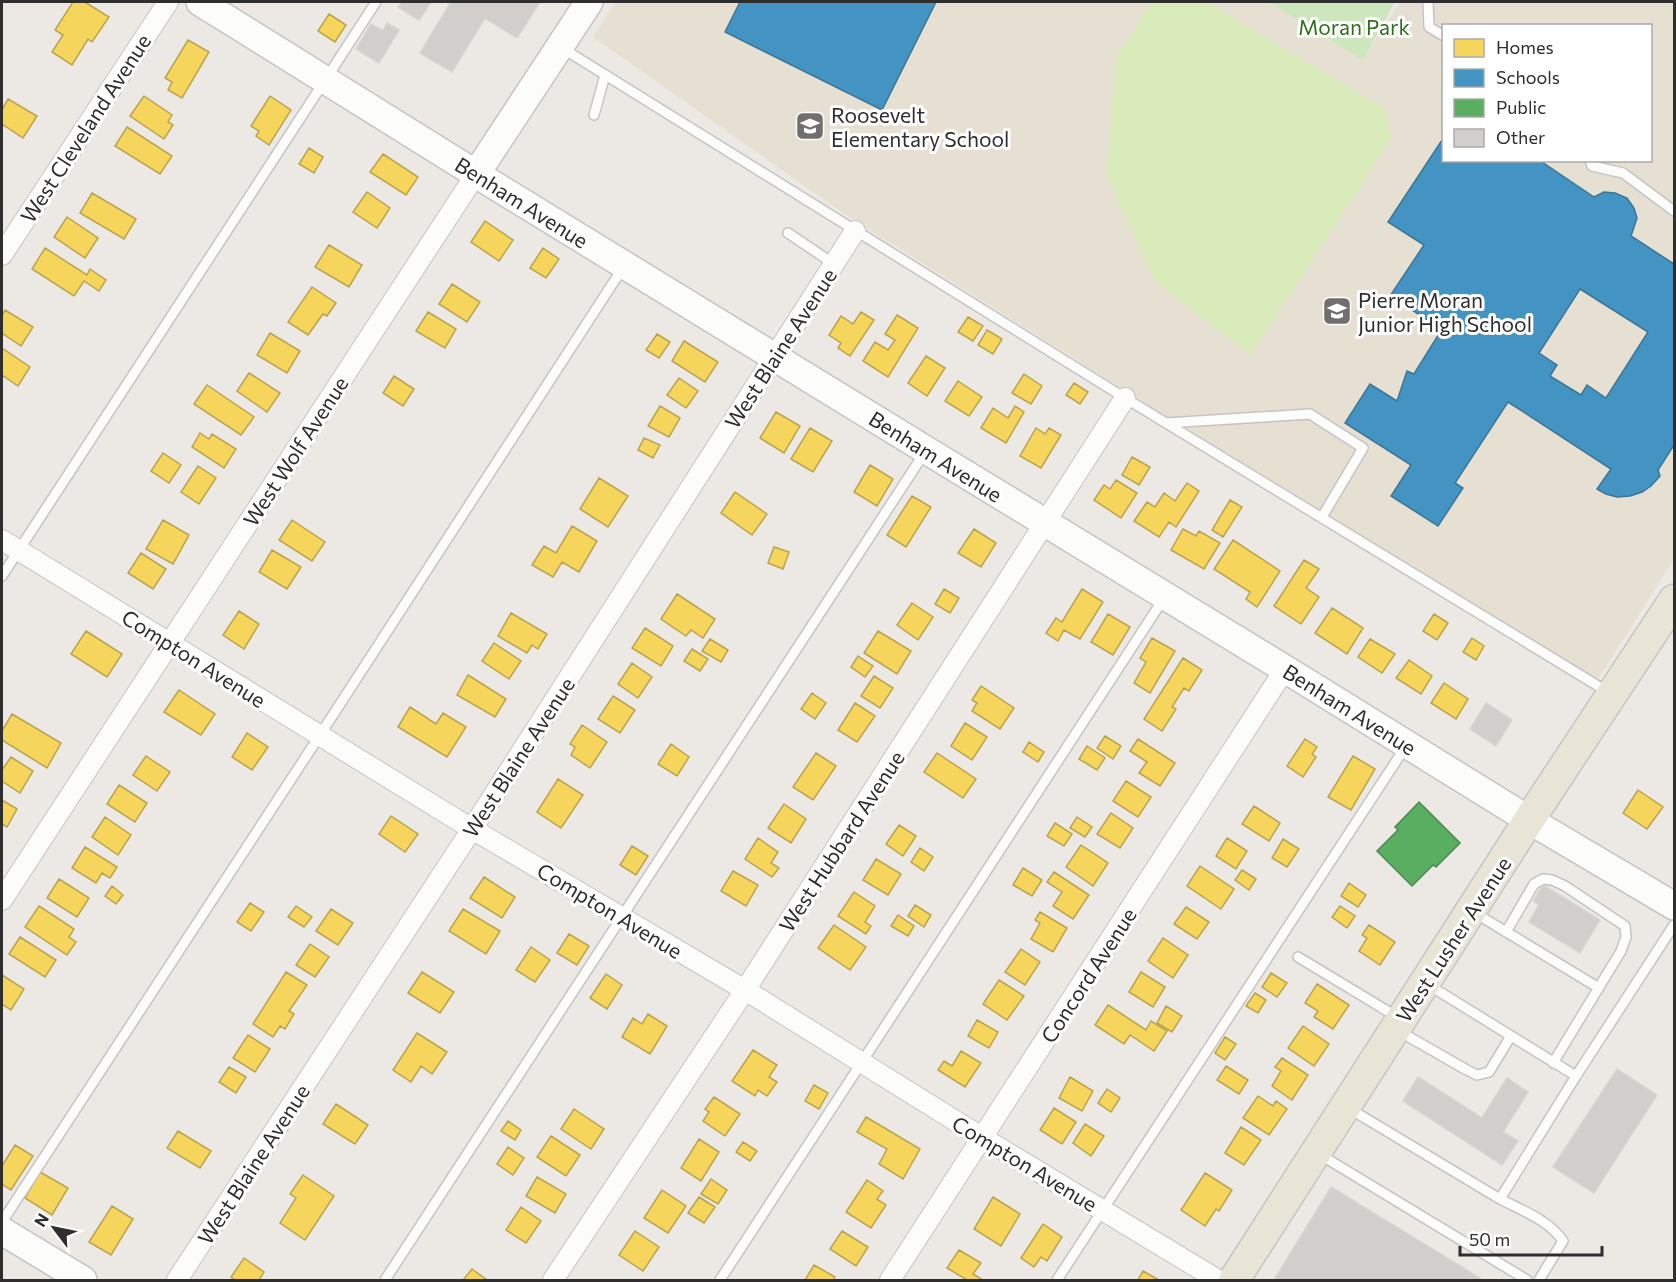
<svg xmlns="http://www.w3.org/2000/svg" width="1676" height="1282" viewBox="0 0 1676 1282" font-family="Commissioner,sans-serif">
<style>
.education{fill:#e6e0d3;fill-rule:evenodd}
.park{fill:#cee6be}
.pitch{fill:#d9eabb}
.homes{fill:#f6d55c;stroke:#baa34e;stroke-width:1.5}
.schools{fill:#4393c3;stroke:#3d7596;stroke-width:1.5;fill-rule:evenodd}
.public{fill:#5aae61;stroke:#4d8852;stroke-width:1.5}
.building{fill:#d1cecb;stroke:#d7d4d0;stroke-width:1.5}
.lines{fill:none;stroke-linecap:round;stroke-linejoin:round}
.lane-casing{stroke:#c5c4c5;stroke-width:12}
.street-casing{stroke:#c5c4c5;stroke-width:22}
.secondary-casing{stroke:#c5c4c5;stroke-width:30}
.primary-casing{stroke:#c6c5c4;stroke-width:33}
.lane{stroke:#fcfcfb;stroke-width:9}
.street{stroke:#fcfcfb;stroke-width:20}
.secondary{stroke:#fcfcfb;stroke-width:27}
.primary{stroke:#e8e4d6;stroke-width:30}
.labels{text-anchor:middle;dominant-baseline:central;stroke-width:6;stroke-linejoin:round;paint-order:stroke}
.park-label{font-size:21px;fill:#2c6e1b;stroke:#fff}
.poi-label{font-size:21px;fill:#2e2e2e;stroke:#fff;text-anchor:start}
.street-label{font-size:21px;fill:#2e2e2e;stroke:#fff}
</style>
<rect width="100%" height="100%" fill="#ece8e4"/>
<path class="education" d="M616 2H1268L1363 59 1400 2H1674V559L1598 679 1153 408 846 215 593 37ZM1444 26H1650V160H1444Z"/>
<path class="park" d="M1268 2H1395L1363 60Z"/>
<path class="pitch" d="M1151 2H1206L1384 108 1392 137 1251 355 1154 281 1107 176 1116 58Z"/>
<path class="homes" d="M73 2H85L109 17 92 42 88 39 72 65 52 52 63 35 55 30Z
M329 14 346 25 335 42 318 31Z
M188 40 209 52 182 98 168 90 172 82 165 78Z
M144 96 172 115 168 122 173 125 164 139 130 116Z
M270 96 291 110 269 145 256 136 259 131 251 126Z
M8 99 37 116 23 138 2 124V110Z
M127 127 172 156 160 174 115 146Z
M309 148 323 157 314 173 299 164Z
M383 154 418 177 406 195 370 172Z
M367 192 390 208 377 228 353 212Z
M92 193 136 219 124 239 80 213Z
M67 217 98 238 85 258 54 237Z
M485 221 513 240 499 261 471 242Z
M329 245 362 265 349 287 315 267Z
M45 248 87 275 90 269 106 280 99 291 84 281 74 296 32 269Z
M543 248 559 259 546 278 530 268Z
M452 284 480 302 467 322 439 304Z
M312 287 336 303 327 316 323 314 308 335 288 322Z
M5 310 33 327 21 346 2 333V316Z
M428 312 456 329 445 348 416 331Z
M861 312 874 320 850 356 838 348 841 343 829 335 841 316 853 324Z
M897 315 918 328 888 377 863 361 875 342 888 350 895 340 885 334Z
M968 317 983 326 973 341 958 332Z
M987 330 1002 339 993 354 978 345Z
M270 333 300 351 287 373 257 355Z
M657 334 670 342 659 358 646 350Z
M684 341 718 362 705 382 672 361Z
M2 348 30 367 18 386 2 375Z
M926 356 945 368 927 396 908 383Z
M249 373 280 393 267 412 237 391Z
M1024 374 1042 386 1031 404 1012 393Z
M394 376 414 389 403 406 383 393Z
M679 378 698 391 686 408 667 395Z
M958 381 982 397 969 416 945 401Z
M1074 383 1088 392 1080 404 1066 395Z
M207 385 254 417 241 435 194 404Z
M660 406 680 418 669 437 648 426Z
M1015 406 1024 412 1006 443 981 428 993 408 1008 418Z
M776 412 800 426 784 453 760 438Z
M810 428 832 441 813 472 791 459Z
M1036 428 1045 434 1049 428 1061 435 1041 468 1020 456Z
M200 433 209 439 212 434 236 449 224 468 192 447Z
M644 438 660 445 653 458 638 450Z
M163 453 181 465 169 483 151 471Z
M1132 457 1150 467 1139 485 1122 475Z
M870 465 893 479 877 506 854 492Z
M198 466 216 478 199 504 181 492Z
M599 478 628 496 608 527 580 509Z
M1116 480 1137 493 1121 518 1094 500 1104 485 1110 489Z
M1187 483 1199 491 1176 527 1169 522 1159 537 1134 521 1147 502 1155 507 1164 493 1175 501Z
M735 492 767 514 752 535 721 513Z
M912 496 931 507 906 547 887 535Z
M1230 500 1242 507 1223 537 1212 530Z
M163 520 189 535 173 564 146 549Z
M292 520 325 542 312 561 279 540Z
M572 526 597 541 579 572 562 562 553 577 532 565 544 546 556 553Z
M974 529 996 543 981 567 958 553Z
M1183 529 1196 536 1199 531 1220 543 1204 569 1171 550Z
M1233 540 1280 571 1257 607 1246 599 1250 592 1214 569Z
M774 547 789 552 783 569 768 563Z
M272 550 301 567 287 589 259 572Z
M141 553 166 569 153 589 128 573Z
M1304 560 1319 569 1306 588 1319 597 1301 624 1274 606Z
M944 589 959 598 950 613 935 604Z
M1082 589 1103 602 1080 639 1064 630 1058 641 1046 633 1056 618 1062 622Z
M677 594 715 619 703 638 691 630 686 636 661 619Z
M912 603 933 617 918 640 897 625Z
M1332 608 1363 628 1347 654 1315 633Z
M239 611 259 624 244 649 223 635Z
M511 613 547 634 538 649 532 645 527 653 498 636Z
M1108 614 1130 627 1113 655 1091 642Z
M1434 614 1448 623 1437 640 1423 631Z
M645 628 673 646 661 666 632 648Z
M86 631 122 654 107 677 71 654Z
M878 631 911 651 897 674 864 653Z
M1152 638 1175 651 1150 693 1134 683 1146 662 1140 658Z
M1472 638 1484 646 1476 660 1463 652Z
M710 639 728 650 721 662 702 651Z
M1370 639 1395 654 1382 673 1358 657Z
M494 643 521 661 509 679 482 661Z
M692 649 708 659 700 671 684 661Z
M858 656 873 666 865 677 851 667Z
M1183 658 1202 670 1189 691 1184 688 1172 707 1176 709 1162 731 1144 719Z
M1409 660 1432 676 1421 694 1396 678Z
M632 663 652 677 638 698 618 684Z
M468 675 506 699 495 717 457 695Z
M874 676 893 688 880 708 861 696Z
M1444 683 1468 699 1456 719 1431 703Z
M981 686 1014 708 1000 729 972 711 977 703 972 700Z
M179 690 215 714 201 735 164 712Z
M812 693 826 703 815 719 801 709Z
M613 696 635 710 620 733 598 719Z
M855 703 875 716 857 742 838 730Z
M410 707 436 724 443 713 466 727 447 757 398 727Z
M12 714 61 743 47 768 2 740V731Z
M965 723 987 737 972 760 951 746Z
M582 725 607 742 590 768 571 755 575 747 570 744Z
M247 733 268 747 252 770 232 757Z
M1105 736 1121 746 1113 759 1097 748Z
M1138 739 1175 763 1160 786 1139 773 1147 762 1130 751Z
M1305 739 1317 747 1312 754 1316 757 1303 777 1287 766Z
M1029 742 1044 752 1038 762 1023 752Z
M671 744 689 757 677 776 658 764Z
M1087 746 1105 758 1097 770 1079 759Z
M816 753 836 766 813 800 793 787Z
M937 753 976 779 963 798 924 772Z
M146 756 170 772 157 791 133 775Z
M1353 756 1375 769 1351 810 1328 797Z
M11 757 33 771 20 793 2 781V770Z
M558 779 583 795 561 828 537 812Z
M1126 781 1151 797 1138 817 1113 801Z
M119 785 147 803 135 822 107 804Z
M1638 790 1663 807 1647 829 1623 813Z
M2 800 17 809 7 827 2 824Z
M784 804 806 819 791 843 768 828Z
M1254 806 1280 823 1269 841 1242 824Z
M1111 813 1133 828 1120 848 1097 834Z
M391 816 418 834 405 852 379 834Z
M105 817 131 835 118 855 92 837Z
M1077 817 1092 827 1085 837 1070 828Z
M1055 823 1072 834 1064 846 1047 836Z
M899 825 916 836 903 856 886 844Z
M758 838 778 852 771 863 779 868 772 877 745 859Z
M1227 838 1247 851 1236 869 1216 856Z
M1283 839 1299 849 1287 867 1272 858Z
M1081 845 1108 863 1093 886 1066 867Z
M632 846 648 856 636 875 620 865Z
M85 847 117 867 110 878 102 873 96 883 72 868Z
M920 848 933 857 924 871 911 862Z
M876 859 901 874 888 895 863 880Z
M1200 866 1234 889 1221 909 1187 886Z
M1023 868 1042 880 1032 896 1013 885Z
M1242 870 1256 879 1249 890 1235 880Z
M733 871 758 885 746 906 721 891Z
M1054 872 1089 895 1073 919 1053 906 1062 892 1047 882Z
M484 877 515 897 502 918 470 898Z
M59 879 89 898 77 917 47 898Z
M1349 883 1366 895 1358 907 1341 896Z
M112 886 123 895 116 904 105 896Z
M854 892 875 906 865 922 871 926 866 934 838 916Z
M250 903 264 912 251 931 237 922Z
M915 905 931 915 924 927 908 916Z
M39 906 74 929 69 937 76 942 67 955 25 927Z
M296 906 312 917 304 927 288 917Z
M1340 906 1355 916 1347 928 1332 917Z
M1186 907 1209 922 1197 939 1174 924Z
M331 909 353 923 338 945 316 931Z
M463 909 500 931 486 954 449 931Z
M1040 912 1067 928 1053 952 1031 939 1040 923 1035 920Z
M898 915 914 926 908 936 891 926Z
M834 925 866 947 850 970 818 948Z
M1369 925 1395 942 1380 965 1359 951 1367 938 1362 935Z
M569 934 589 946 577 965 557 953Z
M20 937 56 960 45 977 9 954Z
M1163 938 1188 955 1173 978 1148 961Z
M310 944 329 957 315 977 296 965Z
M531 947 550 960 535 982 516 970Z
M1021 949 1040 962 1025 985 1005 972Z
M286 972 307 985 289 1011 294 1014 285 1029 280 1026 273 1037 253 1024Z
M422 972 454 992 440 1013 408 993Z
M1141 972 1165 987 1153 1007 1129 992Z
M1271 973 1287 983 1277 997 1262 987Z
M606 974 622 985 607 1009 590 998Z
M2 975 24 989 11 1010 2 1004Z
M999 980 1024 996 1007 1020 983 1004Z
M1317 984 1349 1005 1333 1029 1314 1017 1318 1011 1305 1003Z
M1255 993 1266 1000 1258 1013 1246 1006Z
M1108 1005 1146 1030 1151 1021 1167 1031 1154 1051 1130 1035 1124 1044 1095 1025Z
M1166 1006 1182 1016 1172 1032 1157 1023Z
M648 1014 667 1026 650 1054 622 1037 633 1018 642 1024Z
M977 1020 998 1032 989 1048 968 1036Z
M1303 1026 1329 1044 1314 1066 1288 1048Z
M417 1033 447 1052 432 1074 421 1066 411 1082 393 1070Z
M248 1035 270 1049 255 1072 233 1058Z
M1225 1037 1236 1044 1225 1060 1215 1053Z
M753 1050 777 1065 769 1077 777 1082 767 1096 758 1090 755 1096 732 1081Z
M961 1051 981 1063 965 1087 938 1070 944 1061 952 1066Z
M1282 1058 1308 1075 1292 1100 1272 1086 1281 1071 1275 1067Z
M1226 1066 1248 1080 1239 1094 1217 1080Z
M229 1067 246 1077 236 1093 219 1082Z
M1070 1077 1093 1091 1082 1111 1059 1098Z
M814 1085 828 1093 819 1109 805 1101Z
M1107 1089 1120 1098 1111 1112 1098 1103Z
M1258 1096 1273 1106 1276 1101 1287 1109 1269 1135 1243 1118Z
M714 1097 740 1114 725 1136 703 1121 709 1112 705 1109Z
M336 1104 368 1125 355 1144 323 1124Z
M1054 1108 1076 1122 1062 1144 1040 1130Z
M574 1109 604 1129 591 1149 561 1129Z
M866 1117 920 1149 903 1179 879 1164 887 1149 857 1132Z
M508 1121 521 1130 515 1140 501 1131Z
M1085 1124 1104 1136 1091 1156 1073 1143Z
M1241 1127 1261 1140 1244 1165 1225 1153Z
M178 1131 211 1151 200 1168 167 1148Z
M551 1136 580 1155 566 1176 537 1157Z
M699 1139 719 1152 701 1181 681 1168Z
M743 1142 757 1151 750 1161 736 1152Z
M15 1145 33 1156 11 1190 2 1184V1166Z
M508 1147 524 1158 513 1175 497 1164Z
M40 1172 68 1188 52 1215 25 1198Z
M1205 1173 1232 1190 1219 1211 1216 1209 1205 1226 1181 1210Z
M303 1175 334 1196 305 1240 280 1223 296 1198 290 1194Z
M537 1177 566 1194 555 1213 526 1196Z
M711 1179 727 1190 718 1204 701 1194Z
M867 1180 883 1191 877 1199 886 1205 871 1228 846 1212Z
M662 1190 686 1206 668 1233 644 1218Z
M699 1197 715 1207 704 1223 688 1213Z
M993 1197 1020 1214 1001 1246 974 1229Z
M112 1206 133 1219 111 1255 89 1242Z
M521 1207 541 1221 526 1243 506 1230Z
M1043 1224 1062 1237 1047 1261 1041 1257 1034 1267 1021 1258Z
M635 1231 659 1247 643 1271 619 1255Z
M842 1231 868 1247 856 1266 830 1249Z
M959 1250 981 1263 973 1274 983 1280H967L947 1268Z
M244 1258 264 1272 259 1280H235L231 1277Z
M814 1265 835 1277 833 1280H805Z
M472 1269 487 1280H463Z
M1143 1271 1159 1280H1138Z"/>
<path class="schools" d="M740 2H936L882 110 725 32Z
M1444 137V160H1539L1594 197 1604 192 1615 193 1627 198 1634 208 1637 218 1631 236 1674 264V445L1658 470 1660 476 1651 486 1642 492 1630 496 1617 497 1606 494 1597 489 1611 469 1508 402 1455 483 1463 488 1438 526 1391 496 1411 465 1345 423 1370 384 1397 401 1407 371 1414 374 1442 329 1390 296 1424 245 1388 222ZM1580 289 1648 332 1606 398 1587 385 1581 395 1550 376 1557 365 1539 353Z"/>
<path class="public" d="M1419 802 1460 843 1436 867 1433 865 1412 886 1377 851 1398 830 1395 827Z"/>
<path class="building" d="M402 2H431L419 20 398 7Z
M451 2H540L517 38 485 18 452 72 420 53Z
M387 23 399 30 379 63 356 49 371 24 383 31Z
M1486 703 1512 720 1496 746 1470 729Z
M1543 885 1600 920 1580 953 1529 922 1539 905 1533 901Z
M1617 1069 1657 1095 1594 1193 1553 1167Z
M1418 1077 1482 1118 1507 1078 1528 1092 1503 1132 1518 1141 1502 1165 1403 1101Z
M1331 1187 1483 1280H1274Z"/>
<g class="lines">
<g class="lane-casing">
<path id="lane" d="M1428 2 1429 27 1444 36
M562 48 1125 398 1608 692
M594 115 605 75
M1590 160 1592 166 1623 173 1674 211
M788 233 834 264
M1166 423 1310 414 1363 448 1322 517
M2 576 376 2
M1475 913 1599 988
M1506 932 1534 884 1543 879 1552 880 1565 886 1625 926 1626 937 1621 951 1553 1063
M1298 957 1399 1018
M1427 984 1576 1076 1674 925
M1397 1030 1465 1069 1477 1075 1489 1072 1511 1036
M1350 1109 1500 1199
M1319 1154 1527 1280
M2 1222 320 735 624 266
M385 1280 925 452
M720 1280 1164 598
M1057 1280 1406 746
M1539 1280 1563 1241C1549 1220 1521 1210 1500 1199L1576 1076"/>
</g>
<g class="street-casing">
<path id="street" d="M2 255 168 2
M2 540 472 829 745 990 983 1138 1218 1280
M2 900 476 174
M177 1280 472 829 855 231
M553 1280 745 990 1125 398
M890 1280 1285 669"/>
</g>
<g class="secondary-casing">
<path id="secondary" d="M200 2 476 174 926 450 1285 669 1529 820 1674 906
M476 174 589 2
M2 1231 83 1280"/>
</g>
<g class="primary-casing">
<path id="primary" d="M1234 1280 1529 820 1674 600"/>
</g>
<use href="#lane" class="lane"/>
<use href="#street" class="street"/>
<use href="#secondary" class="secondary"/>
<use href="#primary" class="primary"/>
</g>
<defs>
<g id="school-square" transform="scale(1.5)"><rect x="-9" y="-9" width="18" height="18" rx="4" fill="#706f6e" stroke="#fff"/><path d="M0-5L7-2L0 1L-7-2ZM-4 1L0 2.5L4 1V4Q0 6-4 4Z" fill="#fff"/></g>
</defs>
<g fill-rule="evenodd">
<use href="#school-square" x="810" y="126"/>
<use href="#school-square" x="1337" y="311"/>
</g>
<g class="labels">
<g class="park-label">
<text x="1354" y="26">Moran Park</text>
</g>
<g class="poi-label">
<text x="831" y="114">Roosevelt<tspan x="831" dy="24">Elementary School</tspan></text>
<text x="1358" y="299">Pierre Moran<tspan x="1358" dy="24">Junior High School</tspan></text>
</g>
<g class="street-label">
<text transform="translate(85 128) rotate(-57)">West Cleveland Avenue</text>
<text transform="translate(522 202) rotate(32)">Benham Avenue</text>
<text transform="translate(780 348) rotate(-57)">West Blaine Avenue</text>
<text transform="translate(295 451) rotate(-57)">West Wolf Avenue</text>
<text transform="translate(936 456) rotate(32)">Benham Avenue</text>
<text transform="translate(194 658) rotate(32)">Compton Avenue</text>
<text transform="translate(1350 709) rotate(32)">Benham Avenue</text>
<text transform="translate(518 757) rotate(-57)">West Blaine Avenue</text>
<text transform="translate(841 841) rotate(-57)">West Hubbard Avenue</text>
<text transform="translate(610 910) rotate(31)">Compton Avenue</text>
<text transform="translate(1453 939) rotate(-57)">West Lusher Avenue</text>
<text transform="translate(1088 975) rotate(-57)">Concord Avenue</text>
<text transform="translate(1025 1163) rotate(31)">Compton Avenue</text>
<text transform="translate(253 1164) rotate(-57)">West Blaine Avenue</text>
</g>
</g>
<rect width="1676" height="1282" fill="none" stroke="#2e2e2e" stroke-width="6"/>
<rect x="1442" y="24" width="210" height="138" fill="#ffffff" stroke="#ababab" stroke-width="1.5"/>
<rect x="1454" y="39" width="30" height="18" fill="#f6d55c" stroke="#ababab" stroke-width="1.5"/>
<text x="1496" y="54" font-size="18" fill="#2e2e2e">Homes</text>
<rect x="1454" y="69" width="30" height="18" fill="#4393c3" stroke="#ababab" stroke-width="1.5"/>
<text x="1496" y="84" font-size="18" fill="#2e2e2e">Schools</text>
<rect x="1454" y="99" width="30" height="18" fill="#5aae61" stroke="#ababab" stroke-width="1.5"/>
<text x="1496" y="114" font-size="18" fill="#2e2e2e">Public</text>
<rect x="1454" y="129" width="30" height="18" fill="#d1cecb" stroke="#ababab" stroke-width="1.5"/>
<text x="1496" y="144" font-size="18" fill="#2e2e2e">Other</text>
<g transform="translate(54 1228) rotate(302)" stroke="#ffffff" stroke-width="4.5" paint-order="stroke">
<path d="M0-4.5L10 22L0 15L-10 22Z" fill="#2e2e2e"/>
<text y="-9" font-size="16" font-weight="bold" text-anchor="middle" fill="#2e2e2e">N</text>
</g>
<path d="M1460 1246v9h142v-9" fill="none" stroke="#2e2e2e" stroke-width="3"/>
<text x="1469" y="1246" font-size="18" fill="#2e2e2e" stroke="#ffffff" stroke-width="4.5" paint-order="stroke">50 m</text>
</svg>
